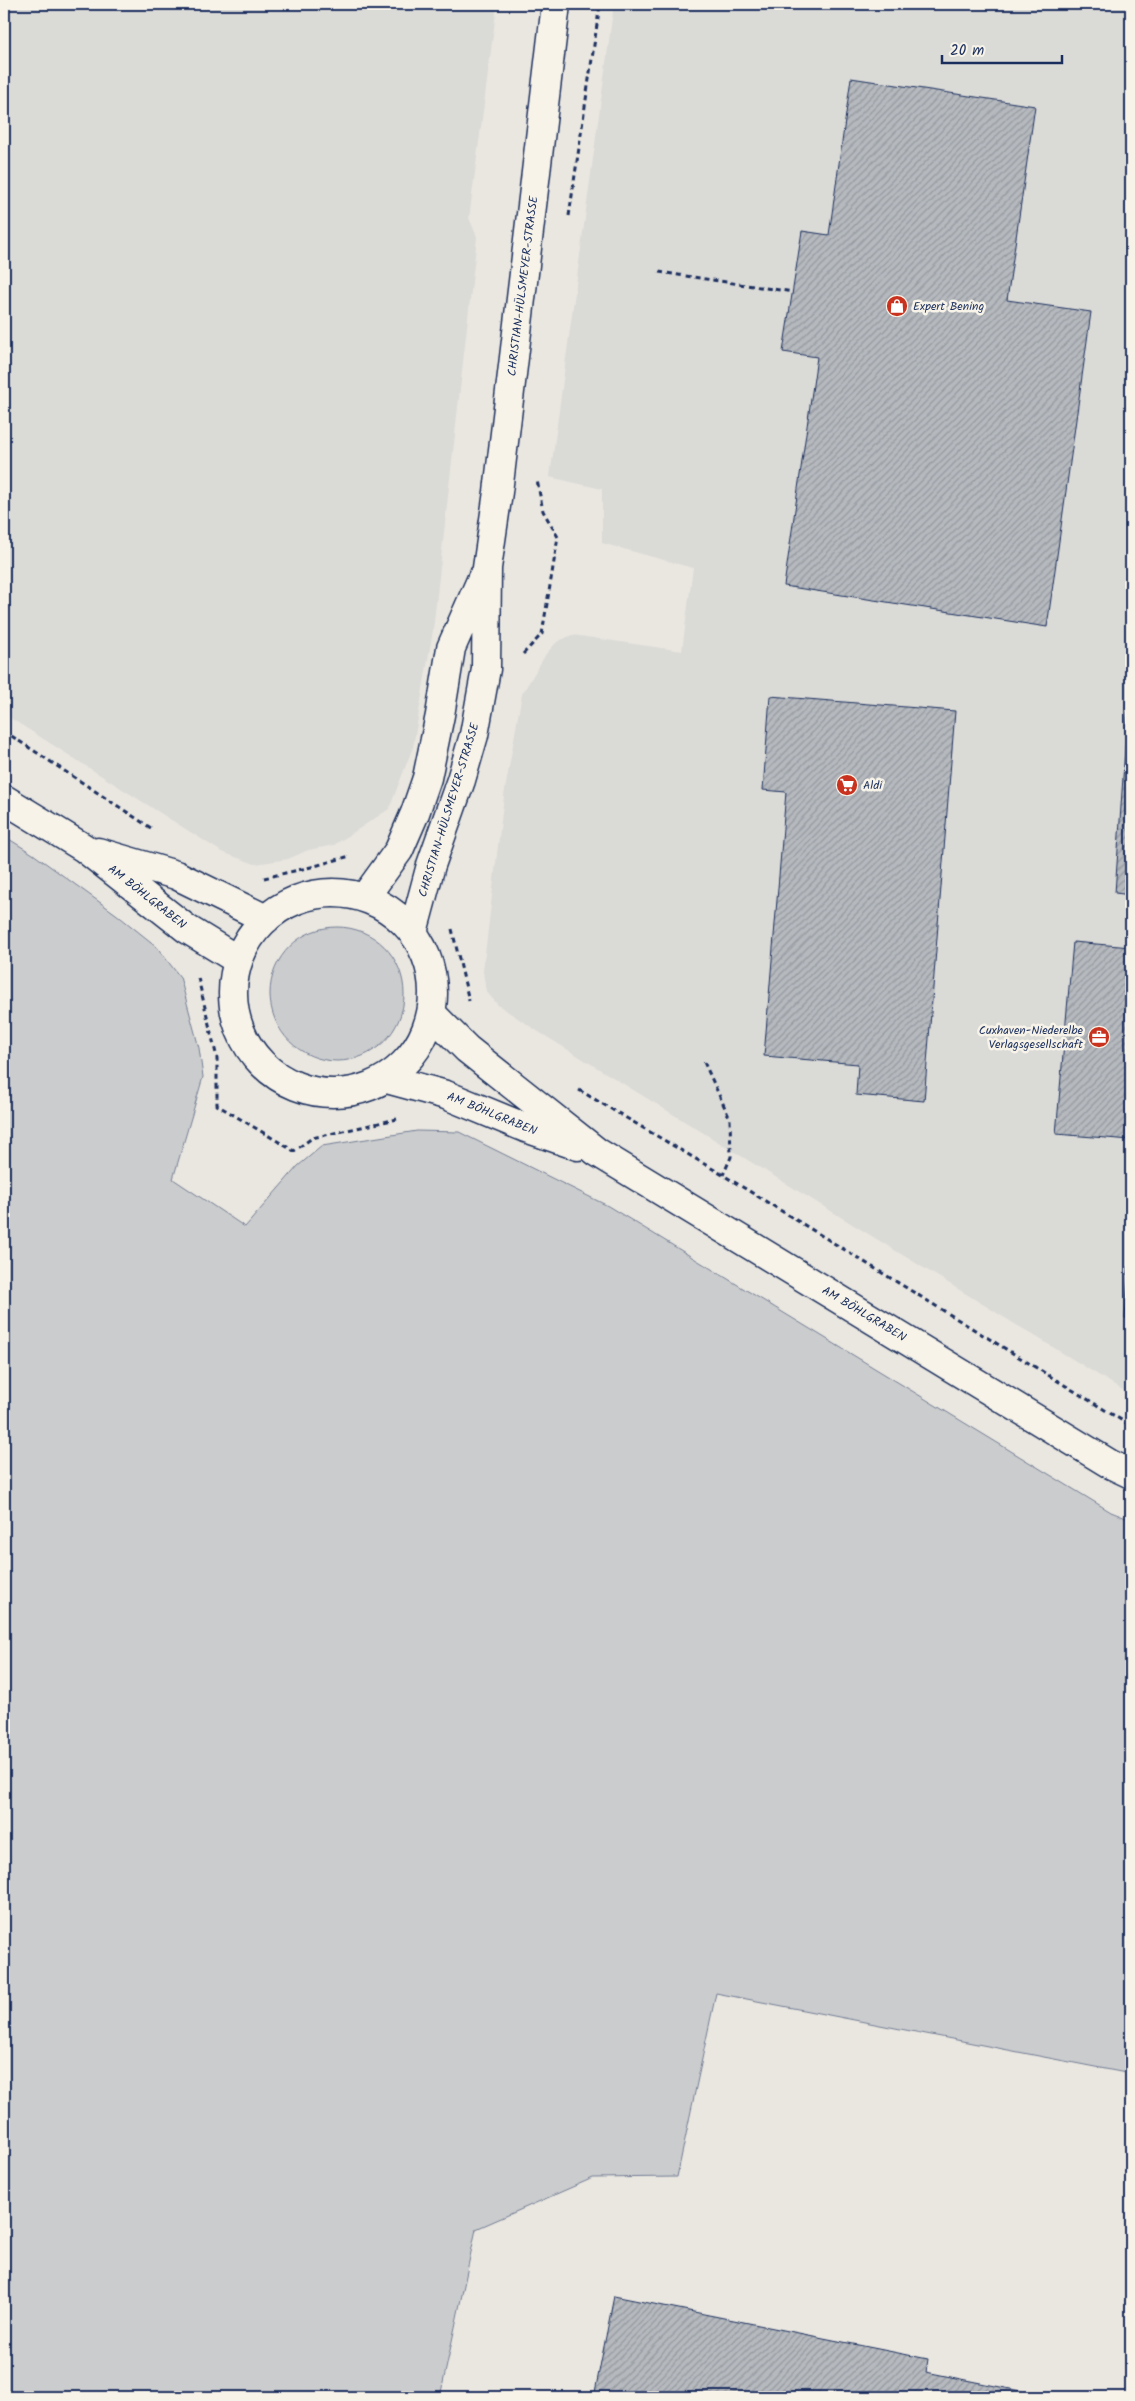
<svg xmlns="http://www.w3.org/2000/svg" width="1135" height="2401" viewBox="0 0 1135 2401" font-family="Kalam,sans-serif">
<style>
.built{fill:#dadad6}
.green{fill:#cbcccd;stroke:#737e96}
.building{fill:url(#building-hatch);stroke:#1b2f5e}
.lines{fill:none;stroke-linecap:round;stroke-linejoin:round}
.minor-casing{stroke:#1b2f5e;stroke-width:31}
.path{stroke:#1b2f5e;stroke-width:3;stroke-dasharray:5 4;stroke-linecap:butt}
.minor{stroke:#f7f3e8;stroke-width:28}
.labels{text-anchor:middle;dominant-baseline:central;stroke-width:5;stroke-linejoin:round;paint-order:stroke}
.street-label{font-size:12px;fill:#1b2f5e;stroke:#f7f3e8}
.poi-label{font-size:12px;fill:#1b2f5e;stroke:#f7f3e8;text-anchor:start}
</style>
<defs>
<pattern id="building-hatch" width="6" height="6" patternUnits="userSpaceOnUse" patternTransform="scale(1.25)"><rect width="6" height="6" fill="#b6babf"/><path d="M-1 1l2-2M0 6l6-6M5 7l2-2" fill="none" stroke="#93989e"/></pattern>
</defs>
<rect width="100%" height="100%" fill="#eae7e0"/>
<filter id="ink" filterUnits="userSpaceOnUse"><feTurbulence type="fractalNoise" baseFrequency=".02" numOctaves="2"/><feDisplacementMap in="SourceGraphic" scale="10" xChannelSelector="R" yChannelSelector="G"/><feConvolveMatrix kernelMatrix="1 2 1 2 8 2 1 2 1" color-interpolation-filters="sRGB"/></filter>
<g filter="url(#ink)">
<path class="built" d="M4 4H497L469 218 477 237 433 630 413 747 389 809 334 845 308 850 288 859 255 864 222 852 4 714Z
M614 4H1131V1395L539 1032 498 1005 486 991 483 971 504 796 522 694 546 654 557 642 572 635 682 651 693 568 602 543V489L550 477Z"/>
<path class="green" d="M4 836 33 854 116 914 156 946 180 977 199 1048 203 1077 173 1179 245 1227 298 1166 322 1146 417 1131 459 1132 608 1206 1111 1512 1131 1520V2074L716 1993 677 2177 593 2178 476 2229 440 2397H4Z
M270 994a67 67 0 1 1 134 0a67 67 0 1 1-134 0Z"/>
<path class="building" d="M851 78 1035 106 1007 300 1091 312 1047 627 784 586 817 357 783 352 802 231 829 235Z
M1131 662V895L1115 893Z
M770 696 955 711 924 1101 856 1095 858 1064 764 1056 786 792 763 790Z
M1073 942 1131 947V1140L1056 1134Z
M1131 1231V1319L1125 1318Z
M614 2296 928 2359 926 2372 1045 2396 1044 2397H594Z"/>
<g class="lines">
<g class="minor-casing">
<path id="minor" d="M4 799 84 848 187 929 236 959
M98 852 176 875 266 919
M233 993a100 100 0 1 1 200 0a100 100 0 1 1-200 0Z
M365 897 399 850 415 813 427 778 440 715 451 648 482 578
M413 932 431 865 461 780 474 735 486 669 487 568 498 492 556 4
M432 1014 467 1049 597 1152 1110 1464 1131 1474
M387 1079 446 1095 526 1128 578 1146"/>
</g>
<path class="path" d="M569 216 600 4
M659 272 793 292
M523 654 542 634 558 537 543 511 537 480
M4 731 154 830
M264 878 311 867 350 856
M452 929 469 1001
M198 978 217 1058V1105L294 1151 312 1138 397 1119
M704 1062 730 1119 731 1157 723 1175
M579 1090 723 1175 1131 1426"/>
<use href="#minor" class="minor"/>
</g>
</g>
<defs>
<g id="shop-disc" transform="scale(1.125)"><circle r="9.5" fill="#c8321e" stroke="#f7f3e8"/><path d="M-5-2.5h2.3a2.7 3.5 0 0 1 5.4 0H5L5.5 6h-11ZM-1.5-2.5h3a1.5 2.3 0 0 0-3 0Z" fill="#fff"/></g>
<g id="supermarket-disc" transform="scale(1.125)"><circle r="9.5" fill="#c8321e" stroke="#f7f3e8"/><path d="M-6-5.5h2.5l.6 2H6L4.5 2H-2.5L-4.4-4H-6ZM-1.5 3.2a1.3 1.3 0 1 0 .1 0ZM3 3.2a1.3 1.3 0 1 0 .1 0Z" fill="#fff"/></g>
<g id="office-disc" transform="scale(1.125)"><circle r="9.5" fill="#c8321e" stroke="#f7f3e8"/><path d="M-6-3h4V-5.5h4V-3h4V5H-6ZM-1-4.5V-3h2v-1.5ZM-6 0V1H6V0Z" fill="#fff"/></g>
</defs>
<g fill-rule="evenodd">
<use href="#shop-disc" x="897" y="306"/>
<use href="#supermarket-disc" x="847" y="785"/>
<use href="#office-disc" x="1099" y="1037"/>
</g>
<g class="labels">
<g class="street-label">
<text transform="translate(523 286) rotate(-83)">CHRISTIAN-HÜLSMEYER-STRASSE</text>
<text transform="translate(449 810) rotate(-73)">CHRISTIAN-HÜLSMEYER-STRASSE</text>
<text transform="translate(147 897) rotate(38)">AM BÖHLGRABEN</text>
<text transform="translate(492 1114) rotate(22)">AM BÖHLGRABEN</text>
<text transform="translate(864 1314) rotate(31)">AM BÖHLGRABEN</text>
</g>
<g class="poi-label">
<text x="913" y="306">Expert Bening</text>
<text x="863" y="785">Aldi</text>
<text x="1083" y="1030" text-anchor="end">Cuxhaven-Niederelbe<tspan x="1083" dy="14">Verlagsgesellschaft</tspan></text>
</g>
</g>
<rect width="1135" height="2401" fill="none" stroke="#f7f3e8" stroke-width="20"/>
<rect x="10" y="10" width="1115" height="2381" fill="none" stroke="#1b2f5e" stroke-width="2" filter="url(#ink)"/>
<path d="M942 55v8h120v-8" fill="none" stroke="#1b2f5e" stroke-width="2.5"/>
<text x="950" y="55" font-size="15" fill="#1b2f5e" stroke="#f7f3e8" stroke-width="4" paint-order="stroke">20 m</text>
</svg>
